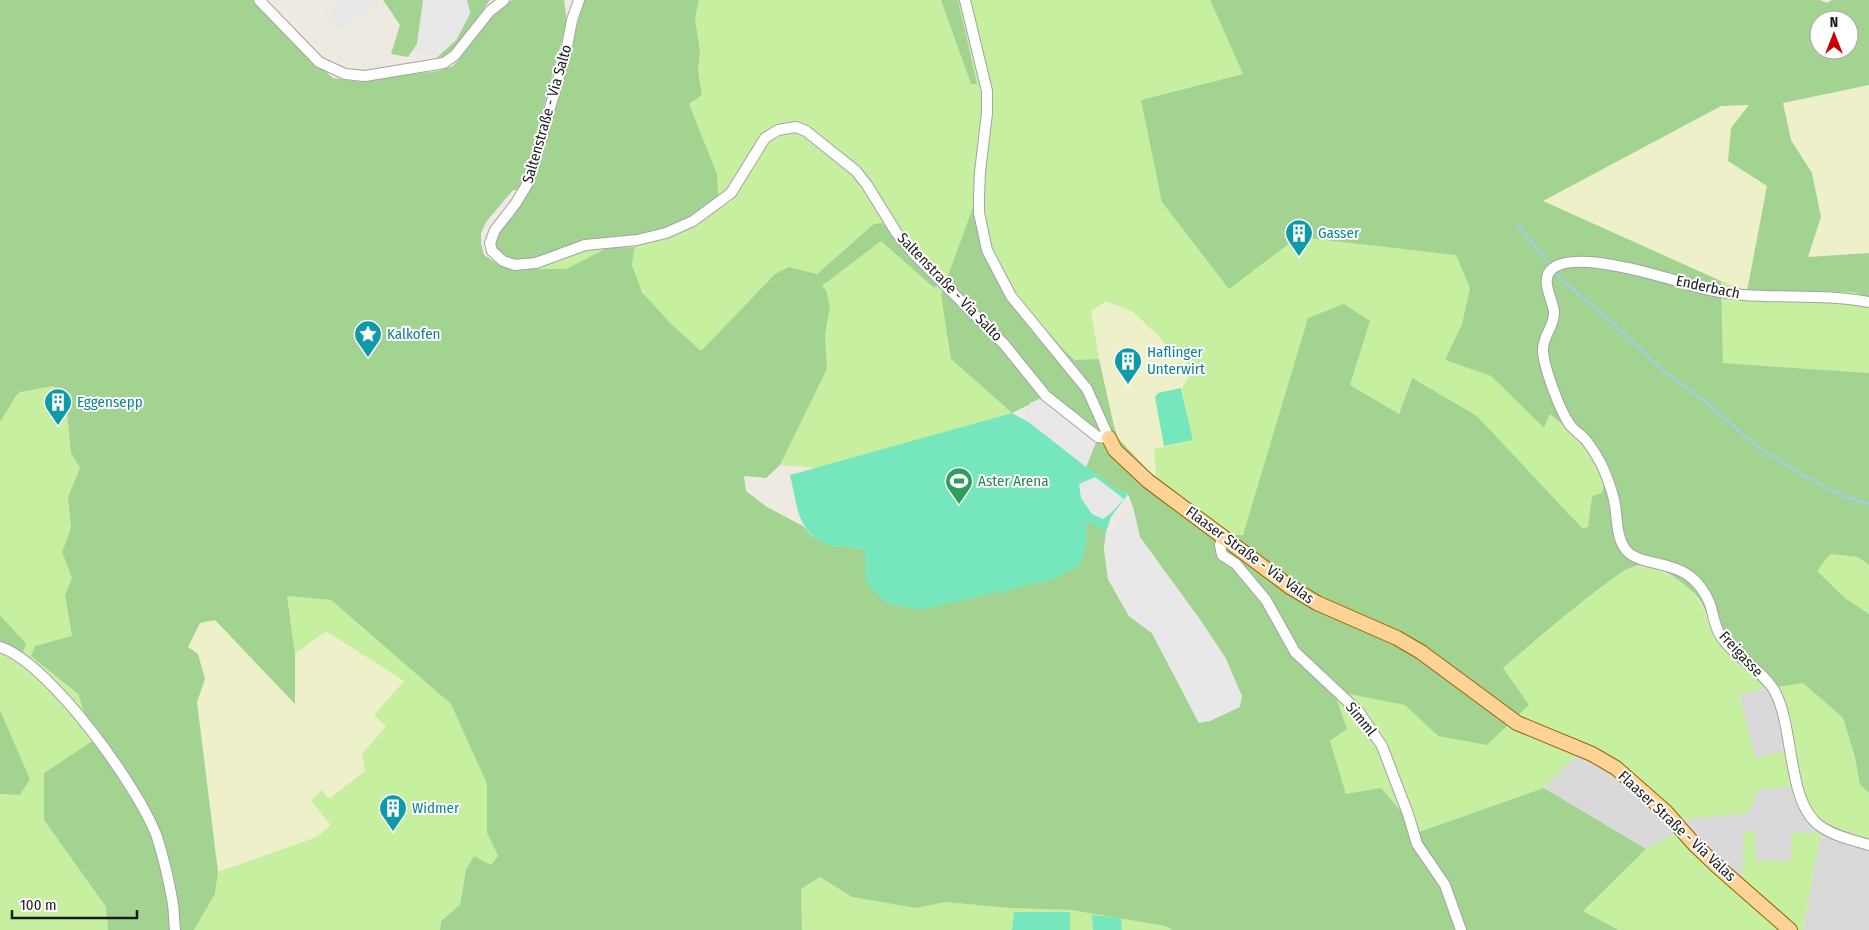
<svg xmlns="http://www.w3.org/2000/svg" width="1869" height="930" viewBox="0 0 1869 930" font-family="'Fira Sans Condensed',sans-serif">
<style>
.residential{fill:#dad9d9}
.farmland{fill:#edf0c9}
.grass{fill:#c6efa0;fill-rule:evenodd}
.forest{fill:#a3d391;fill-rule:evenodd}
.pitch{fill:#76e7bc}
.parking{fill:#e8e8e8}
.lines{fill:none;stroke-linecap:round;stroke-linejoin:round}
.stream{stroke:#9cd1e1;stroke-width:2.5}
.minor-casing{stroke:#a3a3a3;stroke-width:12}
.major-casing{stroke:#946500;stroke-width:16}
.minor{stroke:#fff;stroke-width:10}
.major{stroke:#ffd395;stroke-width:14}
.labels{text-anchor:middle;dominant-baseline:central;stroke-width:4;stroke-linejoin:round;paint-order:stroke}
.street-label{font-size:15px;fill:#1c1c1c;stroke:#fff}
.culture-label{font-size:15px;fill:#0d838f;stroke:#fff;text-anchor:start}
.leisure-label{font-size:15px;fill:#27864d;stroke:#fff;text-anchor:start}
</style>
<rect width="100%" height="100%" fill="#efeae1"/>
<path class="residential" d="M1769 688 1793 749 1756 758 1739 695Z
M1585 746 1758 788 1802 786 1869 841V930H1803L1821 833 1792 861 1755 860V832L1747 884 1678 832 1646 849 1544 788Z"/>
<path class="farmland" d="M1869 85V253L1808 257 1821 217 1812 173 1791 140 1783 103Z
M1750 105 1767 186 1747 291 1721 281 1542 201 1722 106Z
M1106 301 1133 312 1159 336 1171 353 1185 359 1191 373 1182 388 1194 440 1154 449 1156 479 1118 438 1114 426 1099 359 1091 311Z
M215 620 294 704 295 654 326 631 405 680 374 715 387 726 365 770 331 825 317 837 218 872 197 702 204 679 188 647 200 623Z"/>
<path class="grass" d="M699 0H941L971 83 976 84 958 0H1210L1243 74 1141 100 1229 288 1298 237 1456 254 1470 288 1462 324 1445 360 1491 376 1544 428 1550 414 1587 445 1605 480 1602 493 1592 496 1588 527 1582 528 1477 416 1411 379 1399 414 1350 385 1370 321 1242 535H1232L1156 479 1154 449 1193 440 1182 388 1191 373 1185 359 1171 353 1159 336 1133 312 1106 301 1091 311 1099 359 1076 360 1065 351 1014 293 993 253 987 231 941 295 951 358 1012 413 818 468 780 465 827 369 825 335 830 307 822 286 881 241 934 288 875 224 817 274 789 267 775 274 701 351C674 327 606 274 643 235 650 228 659 222 666 215 683 202 700 188 717 174L689 104 702 94 698 70 700 51 695 18Z
M607 248 566 269H534C552 264 568 254 587 249 593 248 601 248 607 248Z
M1721 281 1747 291 1854 292 1869 299V373L1723 363Z
M52 386 65 392 71 453 80 468 68 497 71 528 62 552 73 578 65 595 72 637 35 646 31 656 78 694 94 740 44 820 106 907 108 930H0V794L20 795 30 779 0 710V651L26 645 0 615V422C19 391 15 391 52 386Z
M1830 554 1858 557 1869 565V614L1845 598 1817 571Z
M1647 566C1684 578 1701 594 1712 631L1803 683 1843 718 1855 757 1860 785 1869 793V841L1828 827 1812 813 1802 786 1759 789 1748 813 1681 820 1585 746 1544 788 1419 832 1381 788 1346 795 1330 741 1347 729 1336 697 1349 694 1406 705 1438 736 1503 668 1582 602 1622 572 1634 567ZM1769 688 1793 749 1756 758 1739 695Z
M287 596 331 600 451 704 487 784V833L498 856 491 865 474 857 466 870 460 905 441 921 440 930H194L215 894 218 872 317 837 331 825 311 801 321 790 329 799 365 771 362 754 386 726 374 715 404 681 326 631 295 654Z
M1744 830 1755 832 1756 860 1791 861 1792 832 1821 833 1803 930H1619L1583 911 1646 849 1678 832 1747 884 1742 875Z
M820 877 852 897 916 908 946 902 1009 908 1071 910 1165 926 1172 930H802L801 889Z"/>
<path class="forest" d="M0 0H259L262 6 297 47 333 78 361 82 372 79 438 71 453 66 463 54 485 21 512 0H564L567 22 524 179 518 190H513L486 222 481 233V243L484 255 499 265 516 269H566L607 248 635 247 636 243 630 236C614 237 597 237 581 241 558 247 533 267 509 257 503 255 497 250 496 244 494 225 518 213 523 196 545 131 566 66 584 0H699L695 18 700 51 698 70 702 95 689 104 717 174 718 197 694 217 642 236 634 250 632 265 642 292 671 324 701 351 775 274 789 267 817 274 874 224 882 223 938 285 934 288 881 241 822 286 826 290 830 307 825 335 827 369 780 465 766 478 744 476 746 491 767 507 803 526 811 535 834 546 866 549 1086 544 1087 520 1106 532 1104 549 1108 579 1129 616 1152 633 1199 723 1226 659 1201 621 1140 537 1133 507 1128 494 1116 489 1086 467 1098 437 1047 396 1012 413 951 359 941 295 975 202 977 228 1014 293 1065 351 1075 360 1099 359 1114 426 1118 438 1156 479 1232 535H1243L1308 318 1344 304 1370 321 1350 385 1399 414 1412 378 1477 416 1582 528 1588 527 1592 496 1602 493 1605 480 1587 445 1550 414 1544 428 1491 376 1445 360 1462 324 1470 288 1456 255 1298 237 1229 289 1162 202 1141 100 1243 74 1210 0H1820L1827 3 1832 0H1869V85L1783 103 1791 140 1812 173 1821 217 1808 257 1869 253V299L1854 292 1747 291 1767 186 1728 161 1731 128 1749 105 1721 106 1543 201 1721 281 1723 363 1869 373V565L1858 557 1830 554 1817 571 1845 598 1869 614V793L1860 785 1855 757 1843 718 1803 683 1769 688 1717 641C1709 625 1707 606 1694 593 1679 579 1654 560 1633 567 1622 570 1613 579 1604 585 1569 611 1536 640 1503 668L1529 705 1487 745 1438 736 1405 705 1349 694 1336 697 1347 729 1330 741 1346 794 1381 788 1419 832 1544 788 1646 849 1583 911 1619 930H1172L1165 926 1071 910 1009 908 946 902 916 908 852 897 820 877 801 889 802 930H440L441 921 460 905 466 870 474 856 491 865 498 856 487 833V784L451 704 331 600 287 596 295 654V704L215 620 200 623 188 647 198 654 205 679 197 702 218 872 215 894 194 930H108L106 907 44 820V773L94 740 78 694 31 656 35 646 72 636 65 595 72 578 62 552 71 528 68 497 80 468 71 453 65 392 52 386 21 392 16 396 0 422ZM1819 20H1849V50H1819Z
M383 0H424L417 44 408 57 391 54 400 25Z
M467 0H490L463 38 447 56 436 58 456 40 470 14Z
M941 0H958L977 84H971Z
M0 615 26 644 22 654 0 651Z
M0 710 30 779 20 795 0 794Z"/>
<path class="pitch" d="M1181 388 1193 440 1164 446 1155 397 1158 393Z
M1012 413 1030 423 1116 489 1128 494 1111 517 1106 532 1087 521 1086 544 1080 565 1052 580 919 610 886 603 866 584 865 549C855 548 844 548 834 546 796 536 798 507 790 475Z
M1014 912H1070V930H1012Z
M1092 915 1121 918 1122 930H1093Z"/>
<path class="parking" d="M343 0H381L338 30 324 15Z
M423 0H467L470 13 456 40 436 58 413 50 417 44Z
M1046 396 1098 437 1086 467 1030 423 1026 412 1030 403Z
M1095 477 1124 499 1112 512 1103 519 1092 514 1081 498 1079 484Z
M1133 507 1140 538 1201 621 1226 659 1242 696 1240 707 1210 721 1199 723 1152 633 1129 616 1108 579 1104 549 1106 532 1115 529Z"/>
<g class="lines">
<path class="stream" d="M1518 225 1551 266
M1555 271 1562 280 1614 324 1664 371 1708 404 1758 447 1803 475 1843 496 1869 504"/>
<g class="minor-casing">
<path id="minor" d="M259 0 319 62 345 74 365 76 444 63 455 55 490 11 504 0
M579 0 572 20 566 52 529 181 516 203 495 230 490 243 492 251 503 261 515 265 525 264 536 263 585 245 637 240 666 233 693 221 731 193 765 138 778 130 796 127 806 131 856 171 867 185 896 232 914 254 1004 344 1046 396 1098 437 1109 438 1087 389 1011 296 987 250 979 213V197L980 172 987 113V91L965 0
M1869 302C1812 291 1754 303 1697 287 1670 279 1571 246 1550 271 1541 282 1553 300 1554 312 1555 326 1542 336 1543 351 1544 368 1560 411 1570 425 1574 430 1580 434 1585 439 1593 449 1599 459 1604 470 1608 480 1612 490 1614 500 1618 516 1615 536 1626 550 1637 564 1670 562 1688 575 1697 581 1706 593 1710 604 1714 616 1714 627 1722 638 1736 658 1761 669 1774 690 1795 726 1786 802 1820 826 1834 836 1853 840 1869 845
M1223 536 1220 545 1222 555 1236 564 1266 600 1295 652 1359 712 1382 746 1408 814 1417 844 1445 885 1461 930
M0 647C50 663 139 788 157 837 164 859 169 881 173 904 174 912 174 921 175 930"/>
</g>
<g class="major-casing">
<path id="major" d="M1109 438 1115 450 1148 481 1290 587 1317 603 1397 638 1421 652 1517 723 1592 754 1616 768 1666 812 1694 844 1717 866 1790 930"/>
</g>
<use href="#minor" class="minor"/>
<use href="#major" class="major"/>
</g>
<defs>
<g id="building-pin" transform="scale(1.4375)"><path d="M0 17L-7.5 6A9.5 9.5 0 1 1 7.5 6Z" fill="#0f9aa8" stroke="#fff"/><path d="M-4-6H4V6H1V3H-1V6H-4ZM-2.5-4.3h1.7v1.8h-1.7ZM.8-4.3h1.7v1.8H.8ZM-2.5-1h1.7V.8h-1.7ZM.8-1h1.7V.8H.8Z" fill="#fff"/></g>
<g id="sight-pin" transform="scale(1.4375)"><path d="M0 17L-7.5 6A9.5 9.5 0 1 1 7.5 6Z" fill="#0f9aa8" stroke="#fff"/><path d="M0-6L1.8-2.2L6-1.7L2.9 1.2L3.7 5.4L0 3.3L-3.7 5.4L-2.9 1.2L-6-1.7L-1.8-2.2Z" fill="#fff"/></g>
<g id="stadium-pin" transform="scale(1.4375)"><path d="M0 17L-7.5 6A9.5 9.5 0 1 1 7.5 6Z" fill="#2e9e5b" stroke="#fff"/><path d="M0-5a6.5 5 0 1 0 0 10a6.5 5 0 1 0 0-10ZM-3.5-1.8h7v3.6h-7Z" fill="#fff"/></g>
</defs>
<g fill-rule="evenodd">
<use href="#building-pin" x="1299" y="233"/>
<use href="#sight-pin" x="368" y="334"/>
<use href="#building-pin" x="1128" y="361"/>
<use href="#building-pin" x="58" y="402"/>
<use href="#stadium-pin" x="959" y="481"/>
<use href="#building-pin" x="393" y="808"/>
</g>
<g class="labels">
<g class="street-label">
<text transform="translate(547 114) rotate(-74)">Saltenstraße - Via Salto</text>
<text transform="translate(950 287) rotate(46)">Saltenstraße - Via Salto</text>
<text transform="translate(1708 287) rotate(12)">Enderbach</text>
<text transform="translate(1250 555) rotate(36)">Flaaser Straße - Via Valas</text>
<text transform="translate(1741 654) rotate(47)">Freigasse</text>
<text transform="translate(1361 719) rotate(51)">Simml</text>
<text transform="translate(1677 826) rotate(43)">Flaaser Straße - Via Valas</text>
</g>
<g class="culture-label">
<text x="1318" y="233">Gasser</text>
<text x="387" y="334">Kalkofen</text>
<text x="1147" y="352">Haflinger<tspan x="1147" dy="17">Unterwirt</tspan></text>
<text x="77" y="402">Eggensepp</text>
<text x="412" y="808">Widmer</text>
</g>
<g class="leisure-label">
<text x="978" y="481">Aster Arena</text>
</g>
</g>
<g transform="translate(1834 35)"><circle r="24" fill="#ffffff" stroke="#a4a4a4"/>
<path d="M0-4L9 19L0 12L-9 19Z" fill="#c80200"/>
<text y="-8" font-size="14" font-weight="bold" text-anchor="middle" fill="#1c1c1c">N</text>
</g>
<path d="M12 910v8h125v-8" fill="none" stroke="#1c1c1c" stroke-width="2.5"/>
<text x="20" y="910" font-size="15" fill="#1c1c1c" stroke="#ffffff" stroke-width="4" paint-order="stroke">100 m</text>
</svg>
